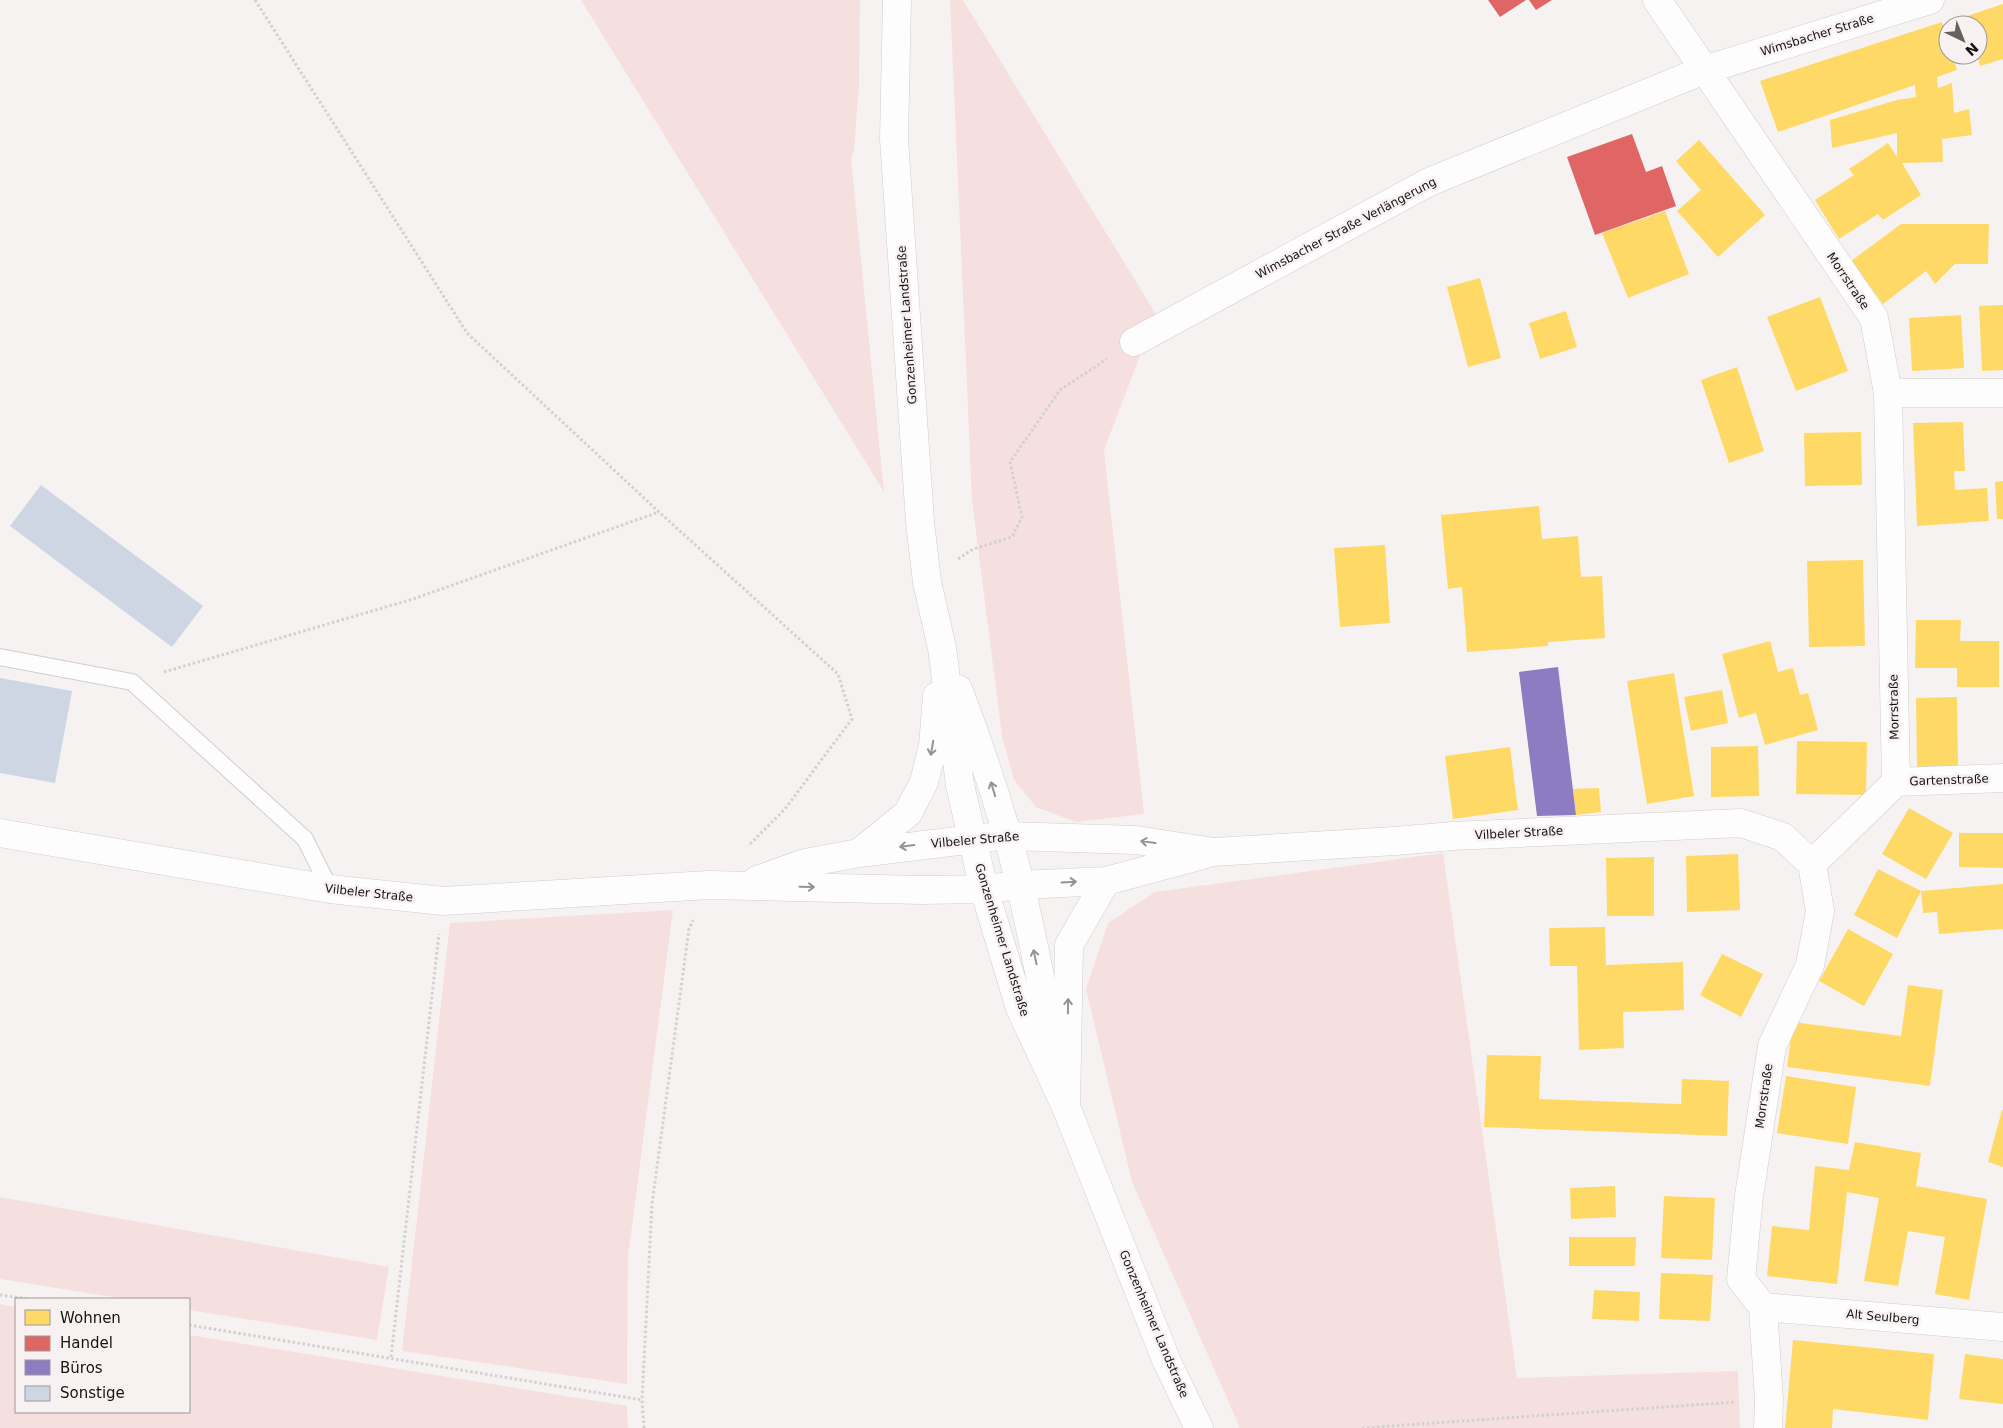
<svg xmlns="http://www.w3.org/2000/svg" width="2003" height="1428" viewBox="0 0 2003 1428" font-family="'DejaVu Sans',sans-serif">
<style>
.green{fill:#f5e0df}
.homes{fill:#ffd966}
.shops{fill:#e06666}
.offices{fill:#8e7cc3}
.building{fill:#cdd6e2}
.lines{fill:none;stroke-linecap:round;stroke-linejoin:round}
.lane-casing{stroke:#d0cdcd;stroke-width:18}
.street-casing{stroke:#d0cdcd;stroke-width:29}
.secondary-casing{stroke:#d0cdcd;stroke-width:29}
.path{stroke:#d2d1d1;stroke-width:3;stroke-dasharray:2.5 2.5;stroke-linecap:butt}
.lane{stroke:#fefdfd;stroke-width:16}
.street{stroke:#fefdfd;stroke-width:28}
.secondary{stroke:#fefdfd;stroke-width:28}
.oneway{stroke:#959493}
.labels{text-anchor:middle;dominant-baseline:central;stroke-width:5;stroke-linejoin:round;paint-order:stroke}
.street-label{font-size:12px;fill:#151312;stroke:#f8f1f1}
</style>
<rect width="100%" height="100%" fill="#f7f2f2"/>
<path class="green" d="M581 0H860L859 87 854 149 851 159 884 492Z
M950 0H963L1156 314 1104 450 1144 814 1076 822 1036 807 1014 780 1002 736 972 500Z
M1443 853 1517 1378 1738 1371 1740 1428H1240L1132 1182 1086 989 1108 923 1155 892Z
M673 910 628 1257 627 1384 402 1351 450 923Z
M0 1197 389 1267 377 1340 189 1310V1299H125L0 1279Z
M0 1304 16 1307V1412H189V1335L627 1406 628 1428H0Z"/>
<path class="homes" d="M2003 4V59L1980 66 1977 55 1978 25H1967L1964 17Z
M1942 22 1948 42V55H1952L1957 70 1937 77 1938 88 1952 83 1954 113 1969 109 1972 135 1942 139 1943 162 1902 163 1921 195 1883 220 1878 214 1839 239 1815 200 1854 175 1849 169 1888 143 1897 157V133L1832 148 1830 120 1897 100 1916 97 1915 85 1778 132 1760 81Z
M1699 140 1765 215 1718 257 1677 211 1701 190 1676 161Z
M1665 211 1689 274 1628 298 1602 233Z
M1901 224H1989L1988 264H1955L1935 284 1926 271 1883 304 1851 261Z
M1480 278 1501 358 1468 367 1447 287Z
M1820 297 1848 371 1796 391 1767 317Z
M2003 305V370L1982 371 1979 306Z
M1566 311 1577 347 1540 359 1529 323Z
M1961 315 1964 368 1912 371 1909 318Z
M1737 367 1764 451 1729 463 1701 380Z
M1963 422 1965 471H1954L1955 490 1987 488 1989 521 1917 526 1913 423Z
M1861 432 1862 485 1805 486 1804 433Z
M2003 481V519H1997L1995 482Z
M1539 506 1542 539 1578 536 1581 577 1602 576 1605 638 1548 642V646L1467 652 1462 587 1448 589 1441 515Z
M1385 545 1390 623 1340 627 1334 548Z
M1863 560 1865 646 1809 647 1807 561Z
M1916 620H1961L1960 641H1999V687H1957V668H1915Z
M1770 641 1778 672 1793 668 1800 695 1808 693 1818 730 1765 745 1756 713 1739 718 1722 654Z
M1674 673 1694 796 1647 804 1627 681Z
M1722 690 1728 723 1691 731 1684 697Z
M1957 697 1958 766 1917 767 1916 698Z
M1797 741 1867 742 1866 795 1796 794Z
M1758 746 1759 796 1711 797V747Z
M1510 747 1518 810 1453 819 1445 756Z
M1599 788 1601 812 1576 815 1573 789Z
M1909 808 1953 833 1926 879 1882 854Z
M1959 833H2003V868L1959 867Z
M1738 854 1740 910 1687 912 1686 856Z
M1654 857V916H1607L1606 858Z
M1878 869 1921 891 2003 884V929L1939 934 1937 912 1923 913 1921 891 1897 938 1854 915Z
M1605 927 1606 965 1683 962 1684 1010 1623 1012 1624 1048 1579 1050 1577 966H1550L1549 928Z
M1848 929 1893 954 1864 1006 1819 981Z
M1722 954 1763 974 1741 1017 1700 995Z
M1908 985 1943 990 1930 1086 1787 1067 1793 1022 1901 1036Z
M1487 1055 1541 1056 1539 1099 1681 1104 1682 1079 1729 1081 1727 1136 1484 1127Z
M1786 1076 1856 1087 1848 1144 1777 1133Z
M2002 1110H2003V1167L1988 1162Z
M1855 1142 1921 1153 1916 1186 1987 1199 1969 1300 1935 1294 1945 1237 1908 1231 1898 1286 1864 1281 1879 1198 1847 1192 1837 1284 1767 1276 1772 1226 1809 1230 1815 1166 1849 1170Z
M1615 1186 1616 1217 1571 1219 1570 1188Z
M1664 1196 1715 1198 1712 1260 1661 1258Z
M1569 1237H1636L1635 1266H1569Z
M1661 1273 1713 1275 1710 1321 1659 1319Z
M1594 1290 1640 1292 1639 1321 1592 1319Z
M1793 1340 1934 1354 1928 1420 1833 1409 1832 1428H1785Z
M1965 1354 2003 1359V1404L1959 1399Z"/>
<path class="shops" d="M1488 0H1526L1500 17Z
M1529 0H1552L1536 10Z
M1632 134 1646 172 1662 166 1676 206 1595 235 1567 157Z"/>
<path class="offices" d="M1558 667 1576 815 1537 816 1519 672Z"/>
<path class="building" d="M41 485 203 606 172 647 10 526Z
M0 678 72 691 55 783 0 773Z"/>
<g class="lines">
<g class="lane-casing">
<path id="lane" d="M0 657 132 682 305 839 330 889"/>
</g>
<g class="street-casing">
<path id="street" d="M1657 0 1874 318 1888 393 1896 782 1812 864
M1134 342 1429 182 1704 70 1930 0
M1888 393H2003
M1896 782 2003 778
M1008 836 1136 840 1214 852 1395 841 1453 836 1741 823 1783 837 1812 864
M1020 885 1106 881 1203 855
M1066 1107 1069 945 1106 881
M1763 1307 2003 1327
M1768 1428 1769 1400 1763 1307 1741 1279 1749 1196 1772 1046 1810 965 1820 911 1812 864"/>
</g>
<g class="secondary-casing">
<path id="secondary" d="M897 0 894 139 920 522 927 582 942 648 960 785 984 889 1020 1008 1066 1107 1167 1362 1199 1428
M958 689C982 752 1004 817 1020 884 1034 942 1045 1003 1057 1062
M0 833 330 889 443 901 709 885 921 890 984 889 1020 885
M859 853 908 813 924 782 933 746 937 696
M757 880 805 863 859 853 991 837"/>
</g>
<path class="path" d="M255 0 467 333 659 512 838 674 852 719 785 809 748 846
M958 559 973 549 1012 537 1022 517 1010 462 1060 390 1107 359
M164 672 413 599 659 512
M0 1295 29 1299
M189 1325 642 1400
M391 1357 439 934
M644 1428 642 1400 652 1204 689 929 693 920
M1362 1428 1736 1402"/>
<use href="#lane" class="lane"/>
<use href="#street" class="street"/>
<use href="#secondary" class="secondary"/>
</g>
<defs><path id="oneway-shaft" d="M-6 0H5M1.5-3L5.5 0L1.5 3" fill="none" stroke-width="1.6" stroke-linecap="round" stroke-linejoin="round" transform="scale(1.25)"/></defs>
<g class="oneway">
<use href="#oneway-shaft" transform="translate(932 748) rotate(100)"/>
<use href="#oneway-shaft" transform="translate(993 789) rotate(-107)"/>
<use href="#oneway-shaft" transform="translate(1148 842) rotate(-172)"/>
<use href="#oneway-shaft" transform="translate(907 846) rotate(173)"/>
<use href="#oneway-shaft" transform="translate(1069 882) rotate(-3)"/>
<use href="#oneway-shaft" transform="translate(807 887) rotate(1)"/>
<use href="#oneway-shaft" transform="translate(1035 957) rotate(-102)"/>
<use href="#oneway-shaft" transform="translate(1068 1006) rotate(-89)"/>
</g>
<g class="labels">
<g class="street-label">
<text transform="translate(1817 35) rotate(-17)">Wimsbacher Straße</text>
<text transform="translate(1346 228) rotate(-28)">Wimsbacher Straße Verlängerung</text>
<text transform="translate(1848 281) rotate(56)">Morrstraße</text>
<text transform="translate(907 325) rotate(-94)">Gonzenheimer Landstraße</text>
<text transform="translate(1894 707) rotate(-91)">Morrstraße</text>
<text transform="translate(1949 780) rotate(-2)">Gartenstraße</text>
<text transform="translate(1519 833) rotate(-3)">Vilbeler Straße</text>
<text transform="translate(975 840) rotate(-5)">Vilbeler Straße</text>
<text transform="translate(369 893) rotate(6)">Vilbeler Straße</text>
<text transform="translate(1002 940) rotate(73)">Gonzenheimer Landstraße</text>
<text transform="translate(1764 1096) rotate(-82)">Morrstraße</text>
<text transform="translate(1883 1317) rotate(5)">Alt Seulberg</text>
<text transform="translate(1154 1324) rotate(67)">Gonzenheimer Landstraße</text>
</g>
</g>
<rect x="15" y="1298" width="175" height="115" fill="#f8f1f1" stroke="#9d9898"/>
<rect x="25" y="1310" width="25" height="15" fill="#ffd966" stroke="#9d9898"/>
<text x="60" y="1323" font-size="15" fill="#151312">Wohnen</text>
<rect x="25" y="1336" width="25" height="15" fill="#e06666" stroke="#9d9898"/>
<text x="60" y="1348" font-size="15" fill="#151312">Handel</text>
<rect x="25" y="1360" width="25" height="15" fill="#8e7cc3" stroke="#9d9898"/>
<text x="60" y="1373" font-size="15" fill="#151312">Büros</text>
<rect x="25" y="1386" width="25" height="15" fill="#cdd6e2" stroke="#9d9898"/>
<text x="60" y="1398" font-size="15" fill="#151312">Sonstige</text>
<g transform="translate(1963 40) rotate(137)"><circle r="24" fill="#f8f1f1" stroke="#9d9898"/>
<path d="M0-4L9 19L0 12L-9 19Z" fill="#646160"/>
<text y="-8" font-size="14" font-weight="bold" text-anchor="middle" fill="#151312">N</text>
</g>
</svg>
